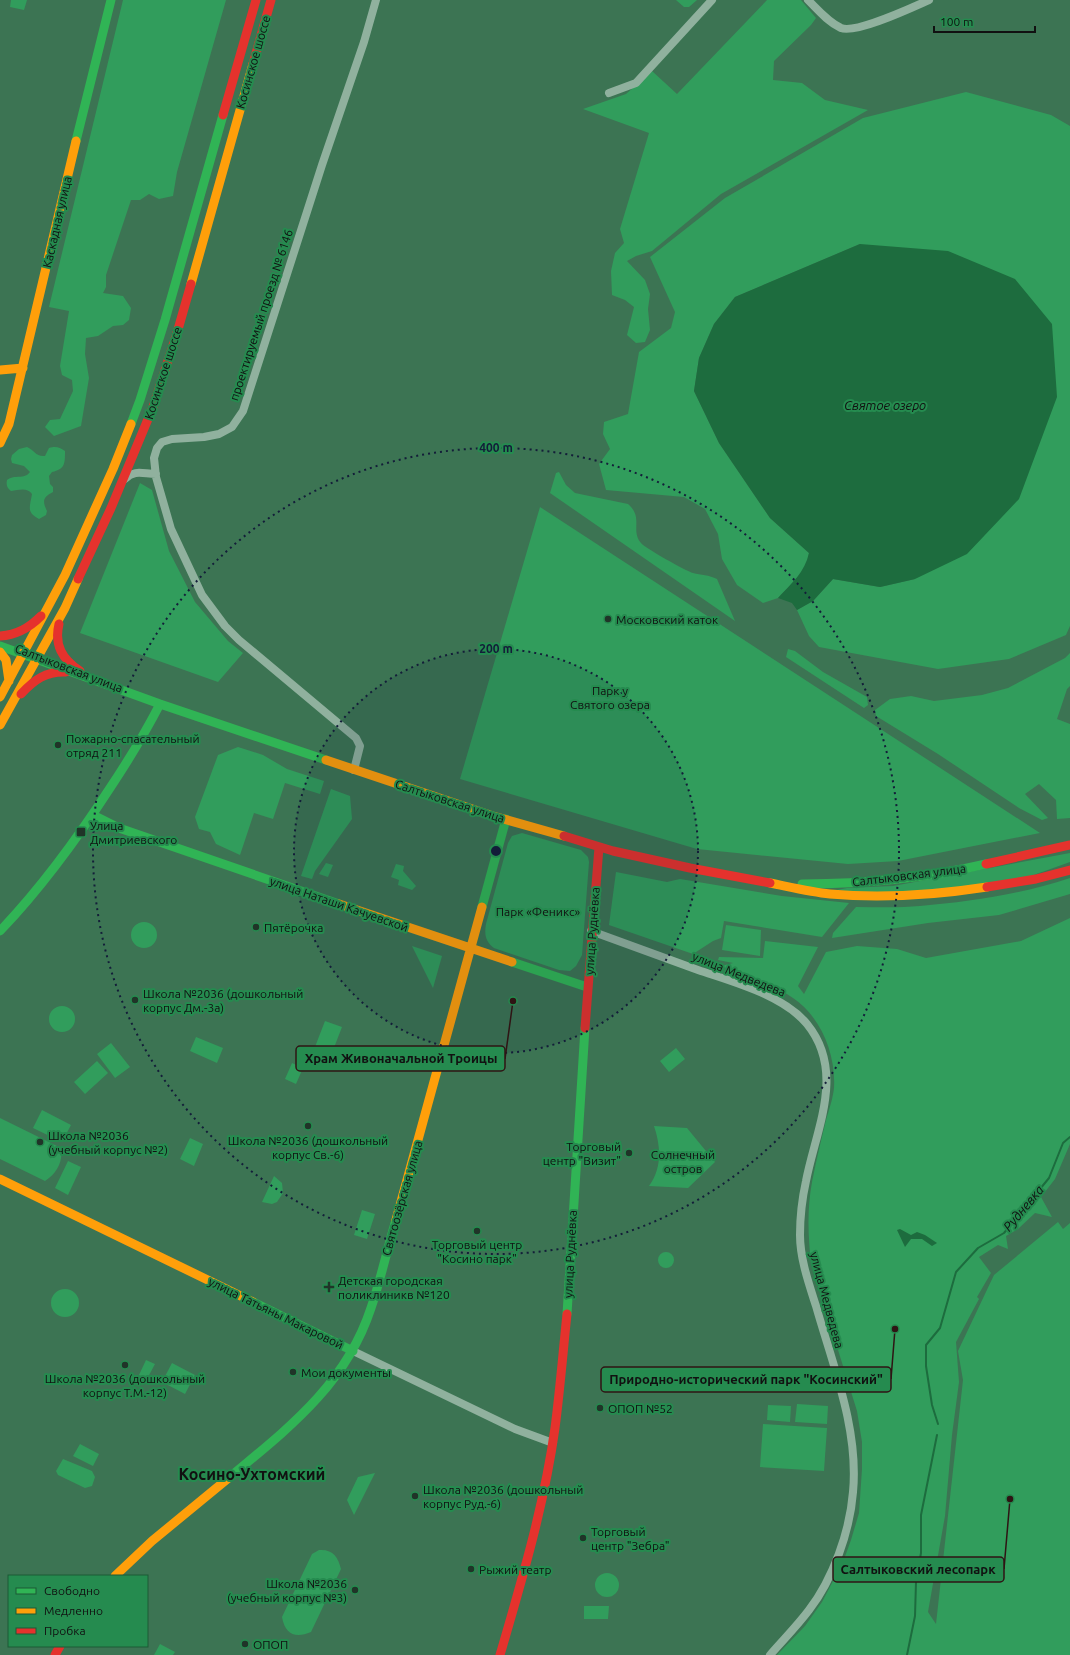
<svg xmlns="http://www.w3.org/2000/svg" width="1070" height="1655" viewBox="0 0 1070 1655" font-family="Ubuntu,sans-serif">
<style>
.green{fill:#319d5c}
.water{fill:#1d6c3e}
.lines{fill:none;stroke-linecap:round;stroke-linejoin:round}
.stream{stroke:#1d6c3e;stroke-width:2}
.street{stroke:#90b19e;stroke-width:8}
.fast{stroke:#30b455;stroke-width:9}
.slow{stroke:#ff9f0a;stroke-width:9}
.jam{stroke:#e5322d;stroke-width:9}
.ring{fill:none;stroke:#131d39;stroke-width:2;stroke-dasharray:2 4}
.poi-dot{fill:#203428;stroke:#258b4f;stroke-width:1.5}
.labels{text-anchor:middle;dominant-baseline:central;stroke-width:4;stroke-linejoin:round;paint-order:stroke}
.street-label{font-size:12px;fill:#111;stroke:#258b4f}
.poi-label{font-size:12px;fill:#111;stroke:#258b4f;text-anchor:start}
.park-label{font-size:12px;fill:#111;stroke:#258b4f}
.water-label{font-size:13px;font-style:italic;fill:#111;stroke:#258b4f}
.district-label{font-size:16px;font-weight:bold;fill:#111;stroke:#258b4f}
.centre{fill:#131d39;stroke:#258b4f;stroke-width:2}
.ring-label{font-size:12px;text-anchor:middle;font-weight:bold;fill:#131d39;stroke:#258b4f;stroke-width:4;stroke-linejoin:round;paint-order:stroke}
.leader{fill:none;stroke:#2f1414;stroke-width:1.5}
.callout-dot{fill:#2f1414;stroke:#258b4f;stroke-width:1.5}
.callout{fill:#258b4f;stroke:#2f1414;stroke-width:1.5}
.callout-label{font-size:13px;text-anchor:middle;font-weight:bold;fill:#111}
</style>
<rect width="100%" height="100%" fill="#3c7453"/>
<path class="green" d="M11 0H27L24 10 10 7Z
M123 0H226L177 172 173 196 159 199 149 194 140 200H131L106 275V287L103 293 123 296 131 308 129 320 123 325 113 326 98 336 86 338 85 354 89 378 81 426 54 436 45 427 50 420 60 419 73 391 72 380 62 375 60 366 69 311 49 307Z
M676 0H697L689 7H684Z
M767 0H801L816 18 811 25 774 61 773 80 802 83 825 100 868 110 721 194 652 251 636 256 627 261 645 280 650 294 648 309 650 330 645 342 636 343 627 335 634 307 625 300 612 295 611 271 615 253 624 243 620 229 649 133 583 109 626 94 652 71 677 94Z
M966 92 1051 115 1070 126V626L1066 635 1009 659 938 669 819 647 809 636 797 610 813 601 833 579 880 587 915 579 860 244 735 297 714 324 699 358 694 391 719 443 770 518 809 553 807 563 802 573 778 598 763 603 737 585 722 559 718 534 705 509 684 497 606 490 599 464 610 449 603 434 604 422 628 414 639 352 671 328 675 312 650 257 725 198 863 118Z
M27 447C34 450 36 457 45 456L49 448C56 446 59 447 65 451 65 464 65 469 52 472L49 476 50 484 53 487V492C43 497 42 501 47 511L46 515 39 519C26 512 30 507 32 494 27 487 19 490 11 491 7 488 6 485 7 480 15 474 24 480 30 472L24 466 12 463 11 459 12 455 19 449Z
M559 472 566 485 575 493 628 504C644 518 630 530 641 543 645 548 686 571 693 573 701 575 709 575 717 579L735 621 550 493 556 473Z
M140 483 152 490 169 551 195 602 228 641 243 653 218 682 80 633Z
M540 507 1040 833 898 861 848 864 697 849 460 779Z
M788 649 795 651 823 672 867 697 868 705 864 708 786 657Z
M1070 653V686L1067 689 1057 719 1070 724V818L1057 819 1056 800 1039 784 1025 794 1048 818 1042 820 1019 808 938 754 876 716 875 710 890 699 911 696 934 701 982 695 1008 688 1065 658Z
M238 747 263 755 287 769 324 781 320 794 285 783 273 819 254 813 240 855 216 844 210 832 199 829 195 817 218 755Z
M331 789 350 796 352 819 315 871 312 879 301 876Z
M522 833 581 850 588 857 589 862 582 955 576 966 570 971 559 970 494 948C486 942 484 935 486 924L508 843 512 836Z
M1070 853V862L1031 876 974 887 887 895 837 890 847 888 893 886Z
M326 863 333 865 328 877 319 874Z
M396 864 404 866 403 871 416 886 412 890 398 885 399 880 391 877Z
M616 872 667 882 680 879 782 896 849 903 822 937 724 921 721 938 713 941 693 954 609 925Z
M1070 878V894L999 915 928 923 832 938 833 933 856 907C877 907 899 908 920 906 970 902 1022 894 1070 878Z
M1070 918V1144L1055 1179 1041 1197 1052 1217 1035 1213 1018 1229 1006 1236 1008 1249 998 1245 979 1257 991 1273 977 1297 979 1299 956 1342 959 1382 952 1435 945 1516 928 1612 936 1624 963 1380 958 1351 994 1275 1058 1222 1063 1229 1070 1223V1655H777L805 1626 822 1602 843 1562 851 1540 859 1513 862 1469V1442L857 1411 811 1263C808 1236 807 1209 812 1182 816 1161 821 1141 826 1120 829 1110 833 1098 834 1088 836 1054 821 1017 793 998 772 983 745 976 721 966L733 963 718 960 719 957 763 958 765 941 818 947 798 986 804 994 826 952 857 946 897 949 926 958 1021 941Z
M131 935a13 13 0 1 1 26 0a13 13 0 1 1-26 0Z
M726 925 761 930 760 956 722 950Z
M412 946 442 956 433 988Z
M49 1019a13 13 0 1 1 26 0a13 13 0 1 1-26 0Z
M325 1021 342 1027 330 1058 313 1052Z
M196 1037 223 1048 217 1063 190 1051Z
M111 1043 130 1067 115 1078 97 1054Z
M676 1048 685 1059 669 1072 660 1061Z
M97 1061 108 1073 85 1094 74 1082Z
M292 1063 303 1068 296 1084 285 1079Z
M42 1110 71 1125 62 1142 33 1128Z
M0 1118 61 1148C63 1162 57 1173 45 1181L0 1159Z
M654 1126 687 1128 715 1162 688 1188 649 1186C662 1168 661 1147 654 1126Z
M190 1138 203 1144 194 1166 180 1159Z
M68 1161 81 1167 68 1195 55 1188Z
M274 1176 282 1183 283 1193 277 1202 272 1204 262 1202Z
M362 1210 375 1214 367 1239 354 1235Z
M658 1260a8 8 0 1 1 16 0a8 8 0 1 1-16 0Z
M51 1303a14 14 0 1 1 28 0a14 14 0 1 1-28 0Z
M146 1360 155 1364 147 1379 139 1375Z
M172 1363 195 1375 185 1394 162 1382Z
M797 1404 828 1406 827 1424 795 1422Z
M768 1405 791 1406 790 1422 767 1420Z
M763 1424 827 1428 824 1471 760 1467Z
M80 1444 99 1454 93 1466 73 1456Z
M63 1459 92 1471 95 1477 92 1486 85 1488 58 1475 56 1471Z
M375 1473 354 1515 347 1500 358 1477Z
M319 1550C333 1549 338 1557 341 1569L311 1632C295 1639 285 1634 282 1617L312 1554Z
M595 1585a12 12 0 1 1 24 0a12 12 0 1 1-24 0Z
M584 1606H609L608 1619H584Z
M160 1644 175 1652 173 1655H154Z"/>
<path class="water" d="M860 244 948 251 1015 279 1052 324 1057 397 1019 499 967 554 915 579 880 587 833 579 813 601 797 610 792 603 778 598C791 584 805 572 809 553L770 518 719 443 694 391 699 358 714 324 735 297Z
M900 1229 911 1235 917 1232 925 1235 937 1243 932 1246 922 1239H911L905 1247 897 1230Z"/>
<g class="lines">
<path class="stream" d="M938 1424 932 1405 926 1366V1345L940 1328 956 1272 978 1248 1004 1233 1049 1178 1063 1143 1070 1137
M907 1655 915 1616 916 1582 921 1553V1515L937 1435"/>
<path class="street" d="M808 0C818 10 828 22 841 28 856 34 913 7 929 0
M609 93 636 83 712 0
M125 479C135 469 143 474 156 474
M354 770 360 746 356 738 239 640 225 626 202 595 171 529 156 477 154 458 157 448 162 442 172 439 204 437 219 434 232 427 243 411 322 165 364 42 376 0
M591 931C627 944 663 957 698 970 733 982 783 995 807 1024 846 1072 816 1129 806 1181 802 1199 800 1217 800 1235 800 1259 809 1284 816 1306 833 1366 859 1429 853 1492 850 1531 833 1579 809 1610 797 1626 783 1640 770 1655
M353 1351 515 1429 553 1443"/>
<path class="fast" d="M76 141 111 0
M131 424 140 400 165 320 223 115
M0 646 160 704 326 760
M93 815 119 828 339 904
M802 884C864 884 926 878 986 864
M482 907 506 819
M0 931C42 887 77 839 110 788 128 761 145 733 160 704
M512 962 587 987
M253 1302 353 1351
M567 1314 585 1028
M231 1476C290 1427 346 1384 371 1308 381 1279 387 1249 396 1220"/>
<path class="slow" d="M191 284 253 64
M0 370 23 368
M0 443 9 424 76 141
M0 652 6 660 9 681
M0 697 65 575 113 469 131 424
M0 725 65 608 78 579
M326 760 493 816 564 836
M770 883C790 887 810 892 830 894 883 899 935 895 987 887
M339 904 512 962
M0 1179 253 1302
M396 1220 482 907
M115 1576 152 1541 231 1476"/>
<path class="jam" d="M253 64 271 0
M223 115 256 0
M78 579 111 508 153 407 177 333 191 284
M59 624C54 645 62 659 80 671
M0 636C17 635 29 628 41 616
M21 694C34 680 46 671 66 672
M564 836 613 851 690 868 770 883
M986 864 1070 845
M987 887 1036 879 1070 870
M585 1028 599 847
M55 1655 60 1646
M500 1655C522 1580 544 1506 555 1428 560 1390 563 1352 567 1314"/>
</g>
<circle cx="496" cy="851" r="202" fill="#131d39" fill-opacity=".12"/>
<g class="ring">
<circle cx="496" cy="851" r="202"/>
<circle cx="496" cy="851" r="403"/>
</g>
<g class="poi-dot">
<circle cx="608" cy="619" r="4"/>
<circle cx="58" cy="745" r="4"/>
<rect x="76" y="827" width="10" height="10" rx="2"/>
<circle cx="256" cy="927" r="4"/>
<circle cx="135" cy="1000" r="4"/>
<circle cx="308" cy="1126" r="4"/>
<circle cx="40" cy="1142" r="4"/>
<circle cx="629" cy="1153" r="4"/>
<circle cx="477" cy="1231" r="4"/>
<path d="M327 1281h4v4h4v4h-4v4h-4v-4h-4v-4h4z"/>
<circle cx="125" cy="1365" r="4"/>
<circle cx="293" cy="1372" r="4"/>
<circle cx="600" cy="1408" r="4"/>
<circle cx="415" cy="1496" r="4"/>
<circle cx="583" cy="1538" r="4"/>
<circle cx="471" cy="1569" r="4"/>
<circle cx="355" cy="1590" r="4"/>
<circle cx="245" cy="1644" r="4"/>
</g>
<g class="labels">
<g class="street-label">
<text transform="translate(253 62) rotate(-74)">Косинское шоссе</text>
<text transform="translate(57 222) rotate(-77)">Каскадная улица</text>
<text transform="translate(261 315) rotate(-72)">проектируемый проезд № 6146</text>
<text transform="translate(163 373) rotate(-72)">Косинское шоссе</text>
<text transform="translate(69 668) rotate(21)">Салтыковская улица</text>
<text transform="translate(450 801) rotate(18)">Салтыковская улица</text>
<text transform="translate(909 875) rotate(-7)">Салтыковская улица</text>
<text transform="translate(339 904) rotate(19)">улица Наташи Качуевской</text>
<text transform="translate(592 931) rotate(-86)">улица Руднёвка</text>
<text transform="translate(739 974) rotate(22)">улица Медведева</text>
<text transform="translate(402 1198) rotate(-74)">Святоозёрская улица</text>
<text transform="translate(570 1254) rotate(-87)">улица Руднёвка</text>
<text transform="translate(827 1300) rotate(75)">улица Медведева</text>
<text transform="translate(276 1313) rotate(26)">улица Татьяны Макаровой</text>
</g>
<g class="poi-label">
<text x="616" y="619">Московский каток</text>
<text x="66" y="738">Пожарно-спасательный<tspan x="66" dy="14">отряд 211</tspan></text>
<text x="90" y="825">Улица<tspan x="90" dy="14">Дмитриевского</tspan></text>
<text x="264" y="927">Пятёрочка</text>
<text x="143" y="993">Школа №2036 (дошкольный<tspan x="143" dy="14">корпус Дм.-3а)</tspan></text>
<text x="48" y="1135">Школа №2036<tspan x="48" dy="14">(учебный корпус №2)</tspan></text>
<text x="308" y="1140" text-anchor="middle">Школа №2036 (дошкольный<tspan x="308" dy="14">корпус Св.-6)</tspan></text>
<text x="621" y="1146" text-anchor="end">Торговый<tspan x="621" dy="14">центр "Визит"</tspan></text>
<text x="477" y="1244" text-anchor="middle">Торговый центр<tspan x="477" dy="14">"Косино парк"</tspan></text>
<text x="338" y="1280">Детская городская<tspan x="338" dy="14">поликлиникв №120</tspan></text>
<text x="301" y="1372">Мои документы</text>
<text x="125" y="1378" text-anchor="middle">Школа №2036 (дошкольный<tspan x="125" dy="14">корпус Т.М.-12)</tspan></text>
<text x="608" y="1408">ОПОП №52</text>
<text x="423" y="1489">Школа №2036 (дошкольный<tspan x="423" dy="14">корпус Руд.-6)</tspan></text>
<text x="591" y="1531">Торговый<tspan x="591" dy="14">центр "Зебра"</tspan></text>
<text x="479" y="1569">Рыжий театр</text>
<text x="347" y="1583" text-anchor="end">Школа №2036<tspan x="347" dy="14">(учебный корпус №3)</tspan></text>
<text x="253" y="1644">ОПОП</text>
</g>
<g class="park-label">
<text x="610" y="690">Парк у<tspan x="610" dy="14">Святого озера</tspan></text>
<text x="538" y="911">Парк «Феникс»</text>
<text x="683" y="1154">Солнечный<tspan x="683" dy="14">остров</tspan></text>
</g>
<g class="water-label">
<text x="885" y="405">Святое озеро</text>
<text transform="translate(1023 1208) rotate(-50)">Рудневка</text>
</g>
<g class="district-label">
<text x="252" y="1474">Косино-Ухтомский</text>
</g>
</g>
<circle cx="496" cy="851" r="6" class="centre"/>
<g class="ring-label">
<text x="496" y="452">400 m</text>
<text x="496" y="653">200 m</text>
</g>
<path class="leader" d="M513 1001L505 1059M895 1329L891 1379M1010 1499L1004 1569"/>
<g class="callout-dot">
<circle cx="513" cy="1001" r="4"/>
<circle cx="895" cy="1329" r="4"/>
<circle cx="1010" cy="1499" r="4"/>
</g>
<g class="callout">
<rect x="296" y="1046" width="209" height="25" rx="4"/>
<rect x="601" y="1367" width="290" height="25" rx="4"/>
<rect x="833" y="1557" width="171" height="25" rx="4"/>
</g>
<g class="callout-label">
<text x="401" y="1063">Храм Живоначальной Троицы</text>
<text x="746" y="1384">Природно-исторический парк "Косинский"</text>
<text x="918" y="1574">Салтыковский лесопарк</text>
</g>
<rect x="8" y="1575" width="140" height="72" fill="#258b4f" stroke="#1d5a36"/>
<rect x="16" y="1588" width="20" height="6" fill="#30b455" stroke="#1d5a36"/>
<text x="44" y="1595" font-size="12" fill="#111111">Свободно</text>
<rect x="16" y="1608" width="20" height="6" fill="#ff9f0a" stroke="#1d5a36"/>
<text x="44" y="1615" font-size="12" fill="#111111">Медленно</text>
<rect x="16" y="1628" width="20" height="6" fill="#e5322d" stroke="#1d5a36"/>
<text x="44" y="1635" font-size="12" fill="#111111">Пробка</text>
<path d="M934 26v6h101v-6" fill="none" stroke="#111111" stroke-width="2"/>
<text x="940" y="26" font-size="12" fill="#111111" stroke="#258b4f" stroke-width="3" paint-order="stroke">100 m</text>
</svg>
